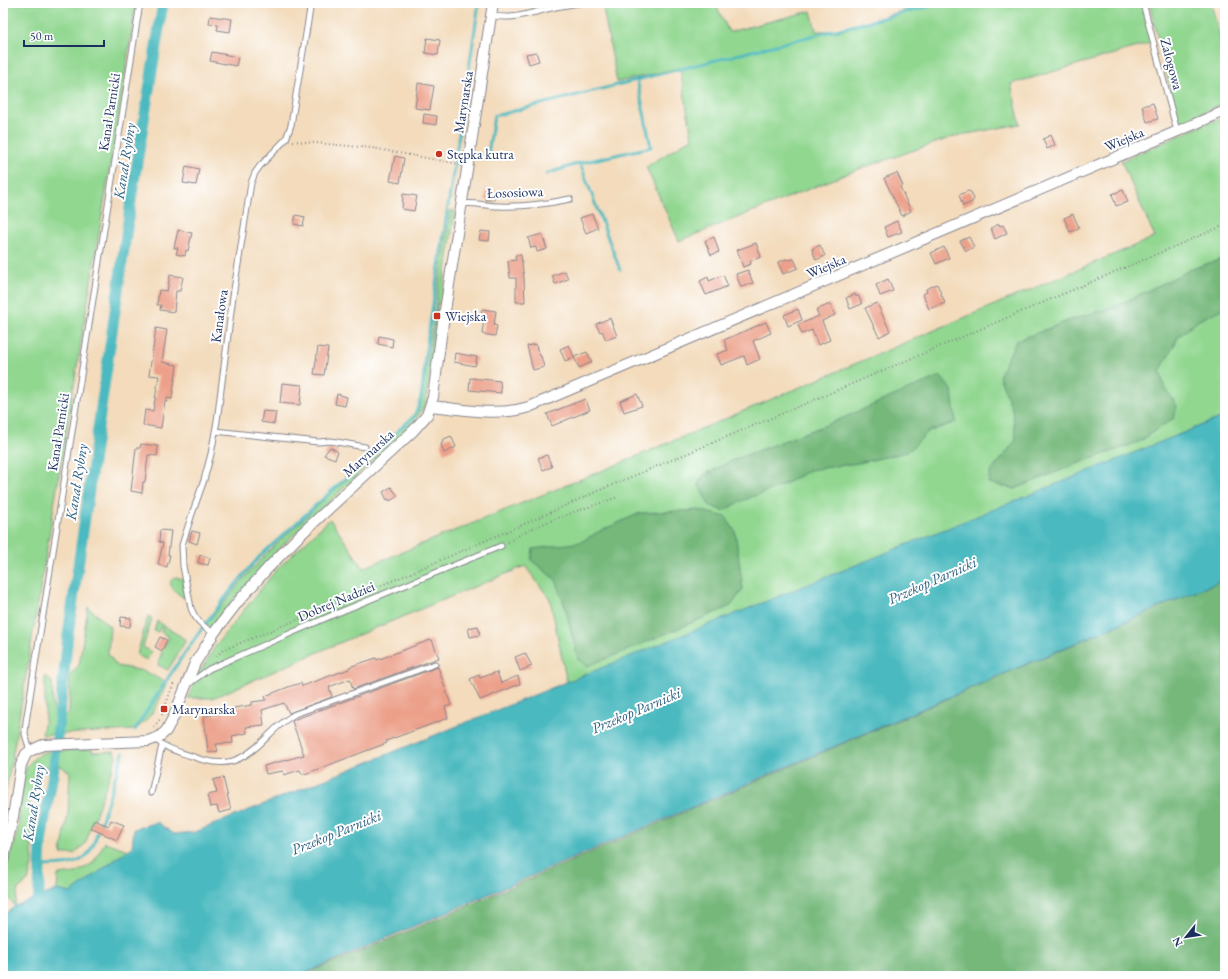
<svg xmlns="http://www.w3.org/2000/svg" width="1228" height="979" viewBox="0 0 1228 979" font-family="'EB Garamond',serif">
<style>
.green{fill:#91d790;stroke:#568377}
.forest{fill:#74b87a;stroke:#48746c}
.water{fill:#4bbac0;stroke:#33748f}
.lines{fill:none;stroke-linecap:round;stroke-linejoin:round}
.stream{stroke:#4bbac0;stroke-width:3}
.canal{stroke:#4bbac0;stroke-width:11}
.building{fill:#eca08a}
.lane-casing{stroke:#87858d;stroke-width:7}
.street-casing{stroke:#87858d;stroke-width:12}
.path{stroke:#87858d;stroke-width:2;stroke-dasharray:1 3;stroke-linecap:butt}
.lane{stroke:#fff;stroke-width:5}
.street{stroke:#fff;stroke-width:10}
.poi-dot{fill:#c8321e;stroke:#fff;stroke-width:1.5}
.labels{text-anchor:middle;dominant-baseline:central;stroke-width:4;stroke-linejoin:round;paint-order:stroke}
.street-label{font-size:14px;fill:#1b2f5e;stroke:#fff}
.poi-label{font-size:14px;fill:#1b2f5e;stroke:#fff;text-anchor:start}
.water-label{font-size:15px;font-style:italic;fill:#2c6080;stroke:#fff}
</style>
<rect width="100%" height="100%" fill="#fff"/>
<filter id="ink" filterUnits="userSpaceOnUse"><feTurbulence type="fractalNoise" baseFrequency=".025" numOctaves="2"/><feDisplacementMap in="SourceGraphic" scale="8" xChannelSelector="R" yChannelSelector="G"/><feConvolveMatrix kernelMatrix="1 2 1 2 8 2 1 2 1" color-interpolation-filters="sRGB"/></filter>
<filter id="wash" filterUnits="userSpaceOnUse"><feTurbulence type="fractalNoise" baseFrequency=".012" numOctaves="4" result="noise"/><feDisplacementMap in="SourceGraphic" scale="16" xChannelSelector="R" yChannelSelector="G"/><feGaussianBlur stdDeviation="0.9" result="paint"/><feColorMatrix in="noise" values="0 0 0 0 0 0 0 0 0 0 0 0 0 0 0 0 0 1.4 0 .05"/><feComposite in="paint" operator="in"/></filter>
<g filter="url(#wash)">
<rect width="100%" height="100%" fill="#f3dbbc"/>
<path class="green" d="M3 3H136L123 88 16 736 3 807Z
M602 3H715L729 32 811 11 816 31H838L927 3H1141L1151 43 1011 84 1020 124 956 136 859 169 679 241 646 167 692 138 680 68 617 82Z
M1149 3H1211L1225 56V103L1179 124Z
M1225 118V416L567 683 550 599 525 566 332 646 213 698H188L197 677 216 645 276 570 330 519 363 568 623 462 1155 237 1121 161 1210 122Z
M450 211H455L441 303H438L435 326 437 327 425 405 414 422 284 544 237 595 210 628 206 624 246 576 269 551 415 416 418 411 421 403Z
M176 577 183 579 187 600C181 596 161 583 176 577Z
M88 607 110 627 108 654 117 666 144 671 167 683C157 705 154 715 135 730L42 735 45 718V676L52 682 53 708 64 717 69 713 70 675 79 665Z
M148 616 152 618 143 647 151 652 147 660 137 655Z
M157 621 186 640 168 670 158 665 162 651 169 637 161 632 163 628 161 627 158 632 154 631Z
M92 749V752L114 751 116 758 85 844 74 854H61L68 813 70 772 59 765 43 768 35 774 29 811 37 816 31 839 33 861 28 881 18 889 15 906 3 892C3 886 3 880 4 874 6 860 15 847 17 833 21 813 18 791 25 772 28 763 35 756 44 752Z
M105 842 128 850 71 893 57 890 58 875 76 873 93 863Z"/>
<path class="forest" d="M1225 258V308L1199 320 1179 336 1160 371 1164 386 1177 406 1174 418 1139 442 1074 465 1015 489 988 483 990 473 1016 440 1012 409 999 376 1016 341 1065 322 1118 305 1194 268Z
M940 376 952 390 956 422 928 432 908 452 858 463 810 470 783 485 742 501 723 511 709 505 698 484 704 475 733 460 831 423Z
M699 510 726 517 735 531 743 589 731 606 618 654 587 666 578 660 566 610 556 580 531 560 533 549 581 542 598 532 640 513Z
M1225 579V976H300L397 936Z"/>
<path class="water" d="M1225 416V579L298 976H3V916L15 906 57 890 71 893 132 847 134 829 157 822 174 834 195 832Z"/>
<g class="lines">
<path class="stream" d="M909 3 911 12
M487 160 494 116 943 3
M546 174 580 163
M620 270 580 163 651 147 637 79
M135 730C173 669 212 609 261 555L413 417C424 401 423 376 425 357L479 3
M101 823 123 753
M40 866C57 865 82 868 91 849 94 844 96 837 98 831"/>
<path class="canal" d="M38 911 41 844 46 811 53 775 68 635 132 194 163 3"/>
</g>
<g id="blocks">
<path class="building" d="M210 16 232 19 230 32 217 30 218 25 209 24Z
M427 38 440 40 438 55 425 53Z
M212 52 238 57 236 66 210 61Z
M536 52 539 61 529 64 526 54Z
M418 83 434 86 430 110 415 108Z
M1153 103 1158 119 1147 122 1142 106Z
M424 114 437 116 436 125 423 123Z
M1051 135 1055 145 1047 149 1043 139Z
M395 156 404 158 400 183 390 181Z
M186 166 199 169 196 185 183 183Z
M897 173 903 186 900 187 911 211 902 216 884 178Z
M486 189 495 191 494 200H485Z
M1123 190 1128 202 1116 206 1112 194Z
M968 191 971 192 974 199 972 202 963 206 959 195Z
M403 194 417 196 414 211 402 209Z
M592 214 598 228 586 233 580 218Z
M1073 214 1079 228 1070 232 1064 218Z
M296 215 305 217 303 226 294 224Z
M897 221 902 232 888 237 884 227Z
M999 224 1000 226 1003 225 1007 233 995 239 991 228Z
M178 230 192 233 188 251 186 250 185 256 176 254 178 248H174Z
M481 231 490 232 489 241 479 240Z
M542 234 547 249 537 252 536 247 531 248 528 238Z
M714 237 719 252 711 255 705 241Z
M969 237 974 247 966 251 960 241Z
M756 243 761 257 750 261 751 264 743 267 737 250Z
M820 245 825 256 816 260 812 249Z
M944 247 949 258 936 264 931 253Z
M515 255H521L524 279 525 302H516V278H510L508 261 516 260Z
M787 259 788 260 794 259 798 268 783 274 778 262Z
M748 270 753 283 741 287 736 274Z
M565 271 568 279 555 284 552 276Z
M170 275 183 277 180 291H176L174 312 160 310 161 305H157L159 290 167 291Z
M723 275 728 286 706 295 700 281 708 277 709 281Z
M888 279 893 291 880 296 876 285Z
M937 284 945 303 929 309 923 294 927 292 926 289Z
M855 294 856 297 858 295 862 304 850 309 846 298Z
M877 303 890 331 879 337 865 308Z
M830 304 835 315 822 321 830 340 818 345 812 330 802 334 798 325 819 316 816 310Z
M482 309 496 311 494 325 497 326 495 336 482 334 484 319 480 318Z
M798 309 802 320 788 326 784 315Z
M610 318 617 336 606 340 602 331 600 332 596 324Z
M766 322 771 333 753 341 760 359 747 365 744 356 721 365 717 354 728 350 724 340Z
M156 328 167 330 162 362 177 365 172 399 167 398V402L165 401 161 428 143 425 145 410 153 411 159 376 149 375Z
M379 336 393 339 392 347 378 344Z
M536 344 537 350H538L540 356H541L544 367 533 370 527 346Z
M569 345 574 357 565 361 560 349Z
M318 347 328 348 324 375 314 374Z
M587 352 592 362 579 368 574 357Z
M455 353 477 357 475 366 454 362Z
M470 378 500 381 501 393 469 390Z
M282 383 302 385 300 405 280 403Z
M337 394 347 397 345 406 335 404Z
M637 394 642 406 624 412 620 401Z
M585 399 590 410 552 426 547 414Z
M263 411 276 412 274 424 261 422Z
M451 436 456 447 444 453 441 444 443 443 442 440Z
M141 444 158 446 157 456 148 455 145 482H143L142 493 131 491 136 448H140Z
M330 447 338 452 335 459 324 455Z
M547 455 552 467 543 470 538 458Z
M391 487 398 496 390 501 389 499 387 500 383 492Z
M160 530 171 531 168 555H170L167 567 158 565 163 543 159 542Z
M192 531 200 533 197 544 189 541Z
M200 555 210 558 208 565 198 563Z
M121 617 131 618 130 627 120 626Z
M478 626 480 635 470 637 468 628Z
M160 637 167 640 162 651 155 647Z
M430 640H432L439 658 353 689 350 679 329 687 332 697 289 713 284 703 262 710 264 725 246 727 247 733 232 736 233 743 216 744 218 751 208 753 204 716 220 714V710L235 709 234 708 252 705V702L266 700 265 696 291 686 301 683 302 686 305 685 349 669V667L376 658 377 660Z
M525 653 532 666 520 671 515 657Z
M438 667 451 705 445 707 448 718 386 741 387 743 305 774H302L300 770 284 775 283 771 266 774 264 766 304 755 292 721 293 720Z
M497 672 501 683 518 676 520 684 480 700 470 679 479 675 480 678Z
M223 777 231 810 219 813 217 806 210 807 207 795 217 793 213 780Z
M94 820 109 826 111 820 124 825 117 840 90 828Z"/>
</g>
</g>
<g filter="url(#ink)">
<use href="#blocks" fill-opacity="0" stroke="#87858d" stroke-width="1"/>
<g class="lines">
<g class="lane-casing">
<path id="lane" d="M1143 3 1177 131
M491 15C509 20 523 15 540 11 553 7 567 5 580 3
M462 204C474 202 486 206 499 206 523 207 546 204 570 199
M215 431 318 442 331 441 365 447
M214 633C203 627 195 620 191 608L183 566 182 545 191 517 204 480 211 454 217 421 233 296 251 183 255 173 260 166 286 139 291 125 311 3
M190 683 209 669 335 614 501 546
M155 739C166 749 177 751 191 756 225 769 242 763 267 737 276 728 284 720 295 714L435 664
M30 751 25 734 26 722 140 3
M151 793 162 745"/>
</g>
<g class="street-casing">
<path id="street" d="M431 406C463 409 497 417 529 407L1225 111
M3 862 13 817 21 765 26 754 30 751 43 745 148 741 159 737 166 731 174 716 195 663 214 633 237 603 267 569 299 536 413 431 427 415 433 397 441 336 493 3"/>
</g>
<path class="path" d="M293 141 372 148 459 164
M508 542C541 521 581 510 618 497
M217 657 221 651 399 578 547 514 600 490 781 414 1225 225
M162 715 174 682
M154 727 160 719"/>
<use href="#lane" class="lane"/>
<use href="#street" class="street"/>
</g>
</g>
<g class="poi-dot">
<circle cx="439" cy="154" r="4"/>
<rect x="433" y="312" width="8" height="8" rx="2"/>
<rect x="160" y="705" width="8" height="8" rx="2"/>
</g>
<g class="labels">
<g class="street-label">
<text transform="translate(1172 64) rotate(75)">Załogowa</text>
<text transform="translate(463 102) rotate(-81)">Marynarska</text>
<text transform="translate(109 112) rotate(-81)">Kanał Parnicki</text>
<text transform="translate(1124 139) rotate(-23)">Wiejska</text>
<text transform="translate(515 192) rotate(-2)">Łososiowa</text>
<text transform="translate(826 266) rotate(-23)">Wiejska</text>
<text transform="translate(219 316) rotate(-82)">Kanałowa</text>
<text transform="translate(58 432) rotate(-81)">Kanał Parnicki</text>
<text transform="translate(368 453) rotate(-42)">Marynarska</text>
<text transform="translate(336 601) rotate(-23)">Dobrej Nadziei</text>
</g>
<g class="poi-label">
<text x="447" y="154">Stępka kutra</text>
<text x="445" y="316">Wiejska</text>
<text x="172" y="709">Marynarska</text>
</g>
<g class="water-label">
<text transform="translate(124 161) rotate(-81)">Kanał Rybny</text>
<text transform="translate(76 482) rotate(-81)">Kanał Rybny</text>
<text transform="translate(932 580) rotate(-24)">Przekop Parnicki</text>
<text transform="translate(636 710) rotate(-23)">Przekop Parnicki</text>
<text transform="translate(33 803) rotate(-81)">Kanał Rybny</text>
<text transform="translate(336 832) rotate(-22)">Przekop Parnicki</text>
</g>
</g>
<rect width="1228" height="979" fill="none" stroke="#fff" stroke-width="16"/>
<g transform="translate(1186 937) rotate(240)" stroke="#ffffff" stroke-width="3" paint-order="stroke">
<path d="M0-3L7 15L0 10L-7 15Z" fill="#1b2f5e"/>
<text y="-6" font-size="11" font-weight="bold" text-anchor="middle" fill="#1b2f5e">N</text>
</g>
<path d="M24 40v6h80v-6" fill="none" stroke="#1b2f5e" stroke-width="2"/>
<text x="30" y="40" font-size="12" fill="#1b2f5e" stroke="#ffffff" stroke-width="3" paint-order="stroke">50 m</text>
</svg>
